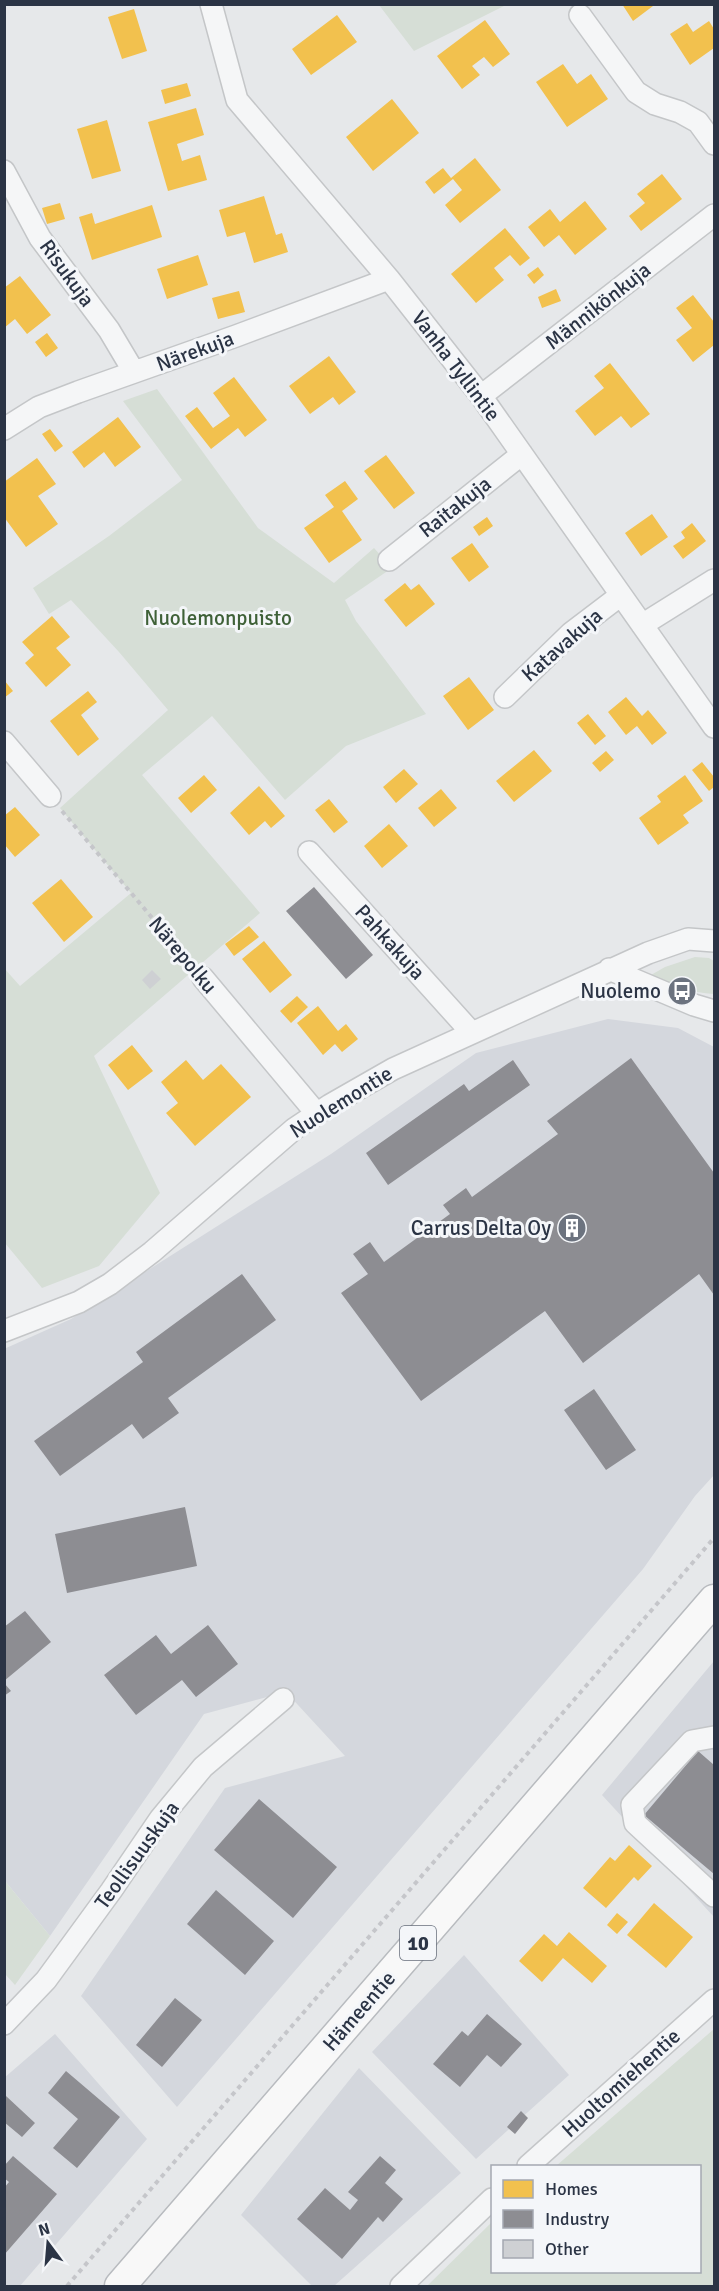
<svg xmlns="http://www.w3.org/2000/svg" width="719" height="2291" viewBox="0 0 719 2291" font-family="Signika,sans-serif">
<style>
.built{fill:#d4d7dd}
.green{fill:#d6ded6}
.homes{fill:#f2c14e}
.industry{fill:#8d8d92}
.building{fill:#ced0d3}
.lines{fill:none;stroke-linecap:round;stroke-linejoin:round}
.minor-casing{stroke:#c4c6c8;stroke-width:24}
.highway-casing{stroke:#b8bbbf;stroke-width:33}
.path{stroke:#c5c6ca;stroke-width:4;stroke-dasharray:4.5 4.5;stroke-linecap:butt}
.minor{stroke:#f5f6f7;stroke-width:21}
.highway{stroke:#f8f8f8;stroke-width:30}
.labels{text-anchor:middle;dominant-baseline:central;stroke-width:6;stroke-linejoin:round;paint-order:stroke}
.shield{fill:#f4f6f9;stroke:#676e7b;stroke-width:1.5}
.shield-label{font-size:20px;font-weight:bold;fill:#2b3445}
.street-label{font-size:21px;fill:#2b3445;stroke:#f4f6f9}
.park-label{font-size:21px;fill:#3f6138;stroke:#f4f6f9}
.poi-label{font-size:21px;fill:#2b3445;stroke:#f4f6f9;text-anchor:end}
</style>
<rect width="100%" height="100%" fill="#e6e8ea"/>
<path class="built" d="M608 1019 678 1028 714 1047V1475L695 1496 643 1569 177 2107 81 1996 225 1788 345 1756 286 1692 204 1714 50 1936 5 1881 4 1349 71 1319 331 1154 476 1053Z
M714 1661V1917L602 1795Z
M464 1955 569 2075 476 2159 372 2052Z
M55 2034 147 2139 20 2286H5L4 2078Z
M359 2068 461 2173 334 2286H312L241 2215Z"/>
<path class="green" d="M379 5H506L414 51Z
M157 389 258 528 334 583 374 548 392 568 345 600 356 621 426 714 346 746 285 800 212 716 142 775 260 913 94 1056 160 1193 99 1266 42 1288 5 1243 4 968 20 986 131 893 60 808 168 710 119 652 71 600 49 614 33 588 109 536 182 480 123 401Z
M695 957 709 958 714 961V994C692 993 670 985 651 975L665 967Z
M5 1881 50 1936 15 1985 5 1974Z
M714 2029V2286H427L492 2222V2272H700V2166H556Z"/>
<path class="homes" d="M622 4H652L653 6 633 21Z
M134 9 147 51 122 59 108 17Z
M337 15 357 42 311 75 292 49Z
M485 20 510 54 493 67 484 57 472 66 480 75 462 89 437 56Z
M709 21 714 29V48L690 65 670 34 687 23 693 32Z
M563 64 577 84 591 74 608 99 567 127 536 82Z
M187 83 191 96 165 104 161 90Z
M392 99 419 133 373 171 346 137Z
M196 108 204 135 177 144 182 161 200 155 207 180 168 191 148 122Z
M107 120 121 171 92 179 77 129Z
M475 158 501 190 460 223 445 205 462 190 453 179 434 194 425 182 443 168 451 178Z
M662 174 682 199 641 231 629 216 645 203 637 194Z
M264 196 276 235 282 233 288 252 254 263 245 232 227 237 219 210Z
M585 201 607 229 575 255 559 235 544 247 528 227 550 209 560 222Z
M60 203 65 219 47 224 42 208Z
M152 205 162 237 92 260 79 217 92 213 95 224Z
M505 228 530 258 520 266 510 255 494 268 504 280 476 303 451 274Z
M198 255 208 285 167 299 157 269Z
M538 267 544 275 534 284 527 275Z
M20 276 51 315 27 334 15 319 4 328V288Z
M556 289 561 301 542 308 538 297Z
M239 291 245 312 218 319 212 298Z
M693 295 714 322V345L693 362 676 340 692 328 676 308Z
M47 333 58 348 46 357 35 342Z
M329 356 356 392 339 405 333 397 310 414 289 386Z
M610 363 650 414 631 428 621 416 595 436 575 411 604 388 594 376Z
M234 377 267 420 245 437 238 428 211 449 185 416 197 407 213 428 230 416 213 393Z
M118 417 141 447 115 467 104 452 84 468 72 452Z
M50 429 63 446 55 452 42 434Z
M386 455 415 493 394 509 364 471Z
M37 458 56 484 38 496 58 524 26 547 4 517V482Z
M345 481 358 499 342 511 362 540 329 563 304 528 334 507 325 495Z
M652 514 668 537 641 556 625 533Z
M487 517 493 526 479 536 473 527Z
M692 523 706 541 683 559 673 546 685 538 681 532Z
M472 543 489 567 469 582 451 558Z
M405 583 411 590 419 584 435 604 406 627 384 600Z
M52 616 70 637 56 648 71 665 46 687 25 663 34 655 22 642Z
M469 677 494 710 468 730 443 696Z
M4 680 13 691 4 698Z
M88 691 97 702 81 715 99 739 78 756 50 721Z
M626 697 642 716 648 710 667 733 652 745 637 726 626 735 608 712Z
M588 714 606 736 595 745 577 723Z
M534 750 552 771 514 802 496 781Z
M606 751 614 760 600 772 592 763Z
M702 762 714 777V787L709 791 692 770Z
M404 769 418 784 396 803 383 787Z
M204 775 217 790 191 813 178 798Z
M685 775 703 801 683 815 689 823 658 845 639 818 661 802 657 796Z
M259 786 285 816 271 828 265 821 249 835 230 813Z
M441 789 457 808 434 827 418 808Z
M329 799 348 822 334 833 315 810Z
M15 807 40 835 15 857 4 844V816Z
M389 824 408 846 382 868 364 846Z
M61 879 93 917 64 942 32 903Z
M249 926 259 937 234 956 225 944Z
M264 941 292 975 270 993 242 959Z
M297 996 308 1007 291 1023 280 1011Z
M318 1006 338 1031 346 1024 358 1039 342 1052 335 1044 323 1055 297 1023Z
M132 1045 153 1071 128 1090 108 1065Z
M186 1060 203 1080 221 1064 251 1097 195 1146 166 1113 178 1103 161 1082Z
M629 1845 652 1866 638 1881 634 1877 606 1908 583 1888 610 1857 615 1861Z
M654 1903 693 1937 666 1968 627 1935Z
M617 1913 628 1922 617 1934 607 1925Z
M569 1932 607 1966 592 1983 563 1958 542 1982 519 1961 544 1934 557 1946Z"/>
<path class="industry" d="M314 887 373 955 346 979 286 911Z
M631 1058 714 1173V1295L699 1274 583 1363 545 1311 421 1401 341 1293 368 1274 353 1254 370 1242 384 1262 450 1214 443 1205 466 1188 472 1197 558 1134 547 1121Z
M513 1060 530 1085 388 1185 366 1153 464 1084 469 1091Z
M242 1274 276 1320 168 1398 179 1413 143 1439 132 1424 60 1476 34 1441 143 1362 136 1352Z
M594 1389 636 1450 606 1470 564 1410Z
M185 1507 197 1566 67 1593 55 1534Z
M25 1611 51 1642 4 1681V1627Z
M208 1625 238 1664 196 1697 182 1680 136 1715 104 1675 156 1635 171 1654Z
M4 1683 11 1691 4 1696Z
M698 1751 714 1765V1874L644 1815Z
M259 1799 337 1867 293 1918 214 1850Z
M216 1890 274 1941 245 1975 187 1924Z
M175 1998 202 2020 162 2067 136 2045Z
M487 2014 522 2044 501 2067 487 2055 460 2087 433 2064 462 2031 468 2036Z
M66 2071 120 2117 77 2168 53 2148 78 2119 48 2093Z
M6 2096 35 2123 22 2137 4 2122Z
M521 2111 528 2118 515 2134 507 2127Z
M13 2156 57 2194 4 2255V2188L9 2182 4 2178V2166Z
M380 2156 396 2170 385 2183 403 2199 383 2222 378 2217 342 2259 297 2219 325 2188 350 2210 358 2200 348 2192Z"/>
<path class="building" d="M152 970 161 979 150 989 142 980Z"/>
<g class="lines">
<g class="minor-casing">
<path id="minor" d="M211 4 237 100 389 279 481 396 714 727
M580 15 636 92 655 104 680 112 698 122 714 144
M4 171 40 238 109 330 134 372
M481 396 714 215
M4 429 39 407 78 392 236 336 389 279
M389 560 522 454
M642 625 714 580
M505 697 571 633 621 595
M4 742 50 796
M309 852 471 1032
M609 969 694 1005 714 1011
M203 978 317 1114
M4 1331 79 1302 110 1284 152 1252 294 1129 330 1105 393 1069 648 953 688 939 714 941
M714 1737 692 1741 632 1805 635 1823 714 1896
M4 2024 46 1980 111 1891 160 1819 203 1767 283 1699
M528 2166 714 2000
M401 2286 492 2199"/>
</g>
<g class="highway-casing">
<path id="highway" d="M120 2286 714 1600"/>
</g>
<path class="path" d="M62 811 191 964
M67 2286 714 1538"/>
<use href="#minor" class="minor"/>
<use href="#highway" class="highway"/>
</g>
<defs>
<g id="bus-disc" transform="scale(1.5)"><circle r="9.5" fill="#6c737f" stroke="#f4f6f9"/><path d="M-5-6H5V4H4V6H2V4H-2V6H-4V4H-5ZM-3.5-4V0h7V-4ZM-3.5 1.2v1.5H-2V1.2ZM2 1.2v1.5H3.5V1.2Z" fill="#fff"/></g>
<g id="building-disc" transform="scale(1.5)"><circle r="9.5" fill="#6c737f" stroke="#f4f6f9"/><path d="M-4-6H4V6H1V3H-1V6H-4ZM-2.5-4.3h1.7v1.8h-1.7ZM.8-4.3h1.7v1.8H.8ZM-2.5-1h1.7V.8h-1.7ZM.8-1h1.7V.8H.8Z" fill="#fff"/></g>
</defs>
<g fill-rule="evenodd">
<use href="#bus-disc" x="682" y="991"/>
<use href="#building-disc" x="572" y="1228"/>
</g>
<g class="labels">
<rect class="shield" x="400" y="1926" width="36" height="34" rx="4.5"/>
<g class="shield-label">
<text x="418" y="1943">10</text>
</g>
<g class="street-label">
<text transform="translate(67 273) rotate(54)">Risukuja</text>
<text transform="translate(598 306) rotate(-38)">Männikönkuja</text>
<text transform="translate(195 351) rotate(-20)">Närekuja</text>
<text transform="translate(456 366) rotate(53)">Vanha Tyllintie</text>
<text transform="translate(455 507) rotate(-38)">Raitakuja</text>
<text transform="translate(562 645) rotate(-41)">Katavakuja</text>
<text transform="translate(390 942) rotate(48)">Pahkakuja</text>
<text transform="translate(183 955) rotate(50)">Närepolku</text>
<text transform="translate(341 1102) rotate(-32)">Nuolemontie</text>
<text transform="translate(137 1855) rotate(-54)">Teollisuuskuja</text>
<text transform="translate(359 2011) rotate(-49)">Hämeentie</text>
<text transform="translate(621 2083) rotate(-42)">Huoltomiehentie</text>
</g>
<g class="park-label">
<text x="218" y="618">Nuolemonpuisto</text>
</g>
<g class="poi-label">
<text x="661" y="991">Nuolemo</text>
<text x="551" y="1228">Carrus Delta Oy</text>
</g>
</g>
<rect width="719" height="2291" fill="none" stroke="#2b3445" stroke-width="12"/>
<rect x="491" y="2165" width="210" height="108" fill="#f4f6f9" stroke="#a4a8b1" stroke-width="1.5"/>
<rect x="503" y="2180" width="30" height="18" fill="#f2c14e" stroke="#a4a8b1" stroke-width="1.5"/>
<text x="545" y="2195" font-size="18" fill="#2b3445">Homes</text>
<rect x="503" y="2210" width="30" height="18" fill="#8d8d92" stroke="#a4a8b1" stroke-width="1.5"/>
<text x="545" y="2225" font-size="18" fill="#2b3445">Industry</text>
<rect x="503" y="2240" width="30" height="18" fill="#ced0d3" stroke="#a4a8b1" stroke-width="1.5"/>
<text x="545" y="2255" font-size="18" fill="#2b3445">Other</text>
<g transform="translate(48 2243) rotate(344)" stroke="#f4f6f9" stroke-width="4.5" paint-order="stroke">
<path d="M0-4.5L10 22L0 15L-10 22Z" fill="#2b3445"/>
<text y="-9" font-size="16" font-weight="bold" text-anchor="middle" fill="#2b3445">N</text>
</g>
</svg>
